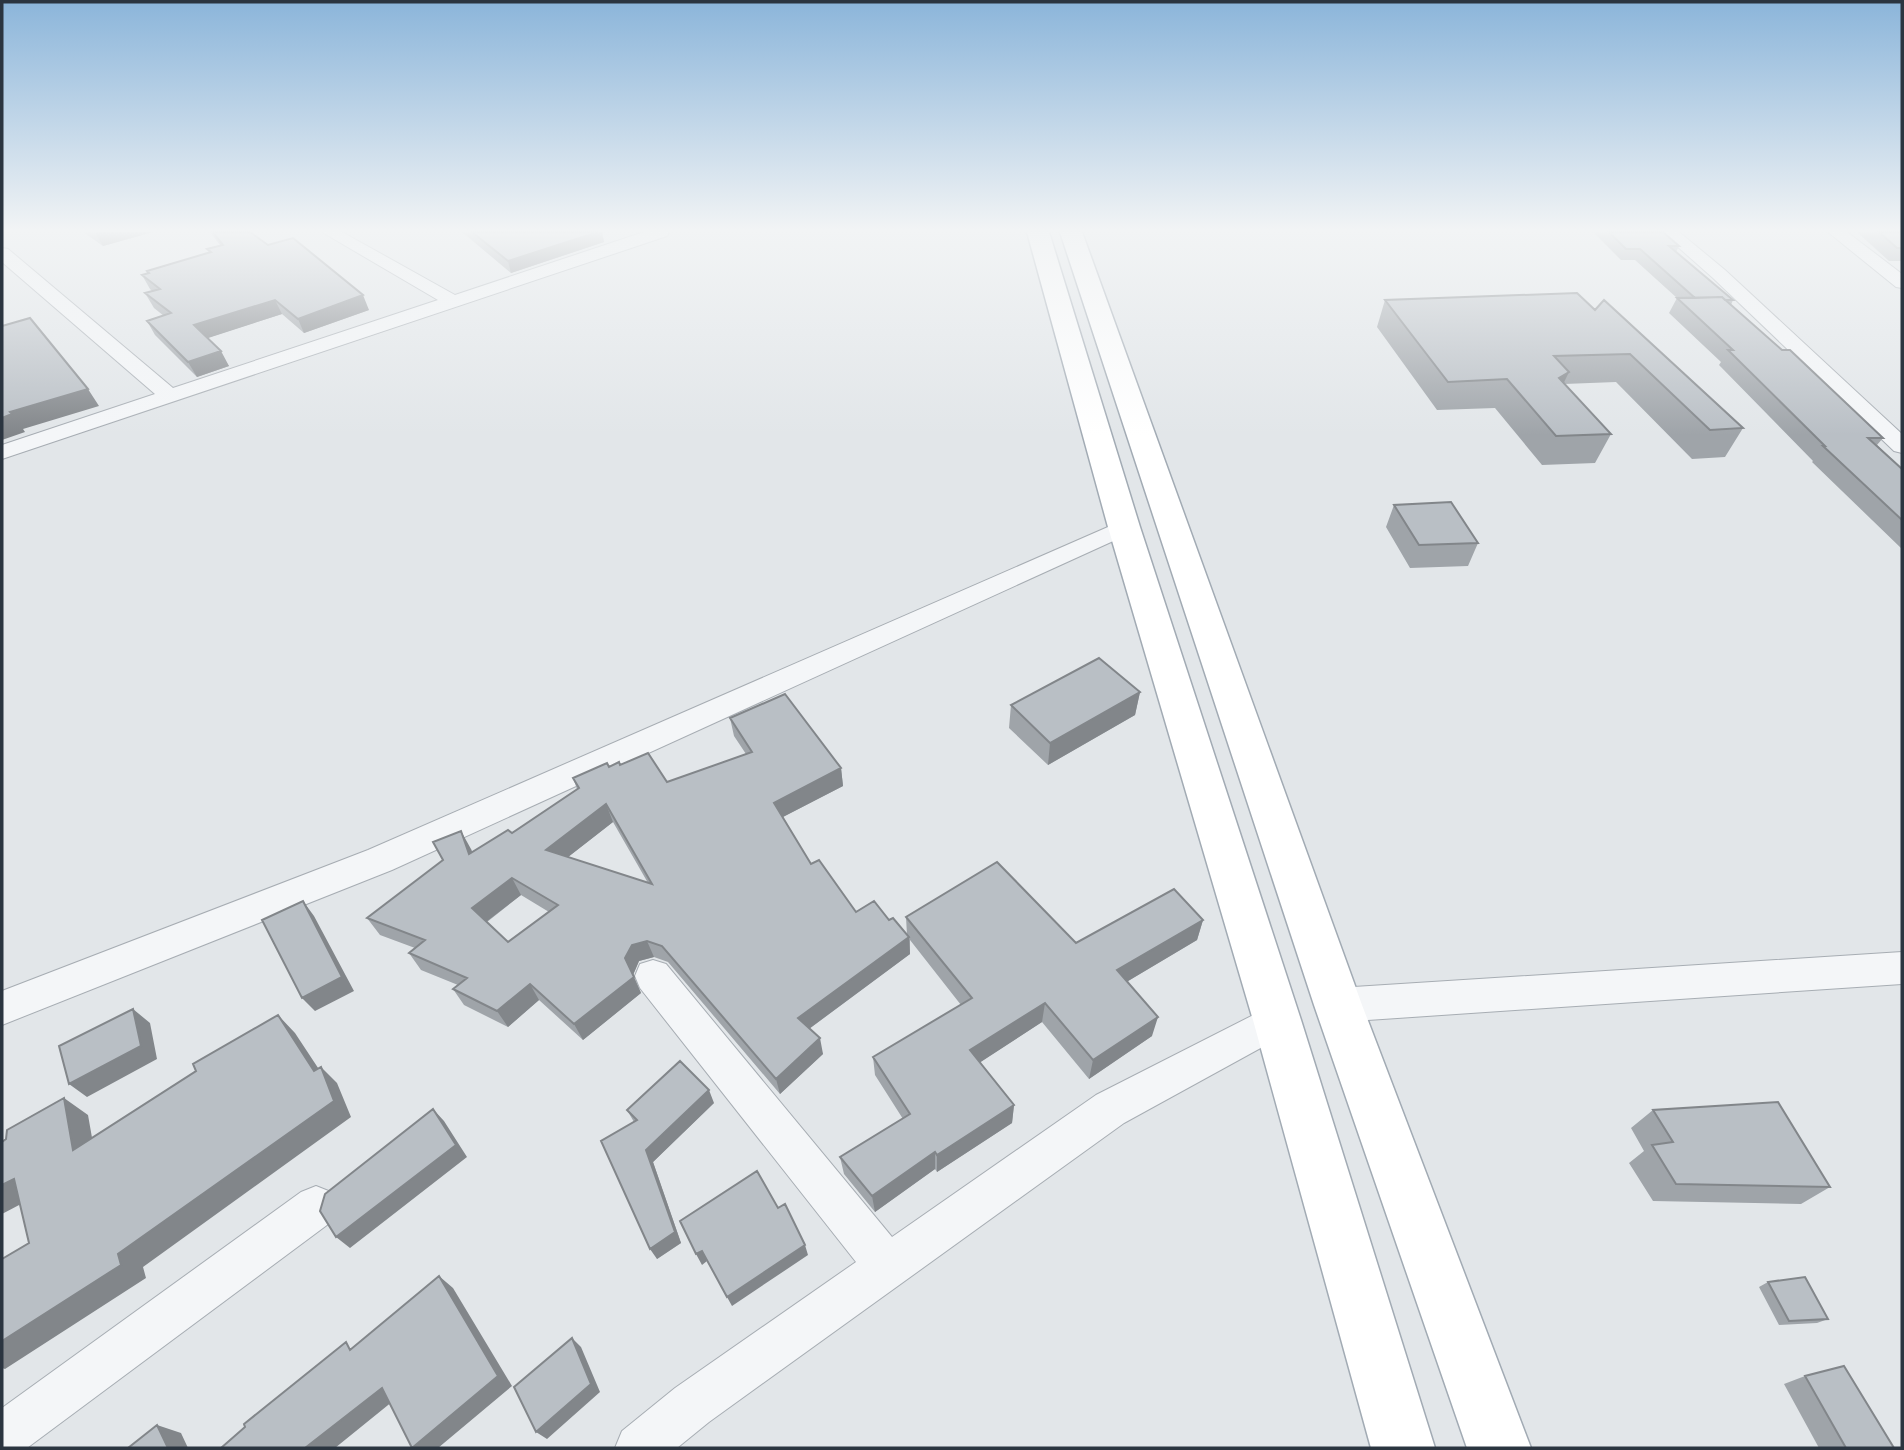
<svg xmlns="http://www.w3.org/2000/svg" width="1904" height="1450" viewBox="0 0 1904 1450" font-family="'DejaVu Sans',sans-serif">
<style>
.lines{fill:none;stroke-linecap:round;stroke-linejoin:round}
.minor-casing{stroke:#a7adb3;stroke-width:2}
.major-casing{stroke:#a2abb4;stroke-width:3}
.minor{fill:#f4f6f8;fill-rule:evenodd}
.major{fill:#fff;fill-rule:evenodd}
.wall{fill:#9fa4a9;fill-rule:evenodd}
.shaded-wall{fill:#82868a}
.building{fill:#b9bfc5;stroke:#82868a;stroke-width:2;fill-rule:evenodd}
</style>
<rect width="100%" height="100%" fill="#e2e6e9"/>
<g class="lines">
<g class="minor-casing">
<path id="minor" d="M322 232H342L455 295 644 232H669L667 236 2 459V445L155 394 2 262V248L8 249 173 388 438 300Z
M1661 232H1679L1725 270 1902 434V453L1894 451 1713 278Z
M1828 232H1847L1902 274V288L1896 287Z
M1124 520 1133 522 1136 527 1133 532 392 870 2 1025V991L368 850Z
M1902 952V984L1338 1022 1325 1017 1319 1005 1325 993 1338 988Z
M653 960 666 964 892 1237 1096 1095 1277 1003 1290 1008 1296 1020 1290 1032 1124 1123 709 1422 677 1448H615L622 1431 675 1388 856 1262 640 988 635 976 640 964Z
M316 1186 331 1192 337 1207 331 1222 27 1448H2V1408L301 1192Z"/>
</g>
<g class="major-casing">
<path id="major" d="M1027 232H1049L1140 527 1301 1020 1435 1448H1371L1253 1020 1108 527Z
M1060 232H1082L1362 1005 1531 1448H1467L1314 1005Z"/>
</g>
<use href="#minor" class="minor"/>
<use href="#major" class="major"/>
</g>
<path class="wall" d="M83 232H153L103 246Z
M210 232H250L252 234 369 310 304 333 282 314 207 338 229 366 197 377 155 335 147 321 164 316 154 308 145 293 152 291 150 289 142 275 148 273 147 271 209 253 207 249 220 245Z
M462 232H602L604 242 511 273Z
M1593 232H1663L1679 246 1676 252 1733 300 1731 305 1883 438 1877 445 1902 469V549L1812 462 1813 461 1719 365 1721 362 1669 313 1677 298 1635 260H1621Z
M1857 232H1902V261H1889Z
M1385 300 1595 310 1743 428 1725 457 1692 459 1616 382 1564 384 1611 434 1595 463 1542 465 1495 408 1437 410 1377 327Z
M1394 505 1478 543 1468 566 1410 568 1386 527Z
M1140 692 1135 715 1048 765 1009 728 1011 705Z
M730 718 841 768 843 786 783 817 811 864 856 912 889 920 907 935 906 917 1076 943 1203 920 1197 940 1128 981 1152 1036 1089 1079 1042 1022 980 1062 1014 1105 1012 1123 937 1172 935 1169 875 1212 844 1174 840 1157 903 1119 875 1075 873 1057 961 1005 910 940V954L809 1029 823 1054 780 1094 668 962 654 957 639 961 633 975 641 993 583 1040 539 1000 508 1027 464 1005 453 989 458 985 421 970 409 953 415 948 380 935 367 918 471 849 472 852 512 833 577 789 573 778 609 767 620 765 667 782 746 754 734 736ZM613 822 648 883 568 857ZM521 895 549 912 508 942 487 922Z
M714 1103 653 1162 681 1243 657 1259 634 1122 627 1110Z
M1653 1110 1830 1187 1801 1204 1653 1201 1629 1163 1644 1151 1631 1128Z
M1768 1282 1828 1319 1817 1323 1779 1325 1759 1287Z
M1805 1376 1894 1448H1819L1784 1384Z"/>
<path class="shaded-wall" d="M98 232H153L103 246 95 233Z
M598 232H602L604 242 511 273 508 261Z
M363 295 369 310 304 333 298 319Z
M275 300 282 314 202 340 194 325Z
M221 351 229 366 197 377 188 362Z
M1569 372 1555 401 1559 378Z
M88 389 99 406 23 429 25 432 2 440V418L10 412Z
M1140 692 1135 715 1048 765 1050 743Z
M841 768 843 786 777 820 774 803Z
M606 804 613 822 554 868 546 850Z
M461 831 471 849 479 872 469 854Z
M512 878 521 895 482 925 472 908Z
M303 901 314 916 354 991 315 1011 302 998Z
M1203 920 1197 940 1113 990 1117 970Z
M909 937 910 954 802 1034 798 1018Z
M647 941 654 957 639 961 633 975 625 958 632 945Z
M634 977 641 993 583 1040 574 1024Z
M530 984 539 1000 508 1027 497 1011Z
M1045 1003 1042 1022 970 1069V1050Z
M133 1009 150 1023 157 1059 87 1097 69 1084Z
M278 1015 295 1033 326 1080 321 1067 337 1083 351 1117 143 1267 146 1278 5 1369 2 1368V1341L118 1254 314 1071Z
M1158 1017 1152 1036 1089 1079 1093 1060Z
M820 1038 823 1054 780 1094 776 1079Z
M709 1090 714 1103 653 1162 681 1243 657 1259 650 1249 646 1150Z
M64 1098 88 1115 97 1166 73 1150Z
M1014 1105 1012 1123 937 1172V1155Z
M433 1109 444 1121 467 1157 350 1248 336 1237Z
M935 1152V1169L875 1212 872 1196Z
M14 1179 40 1194 2 1214V1185Z
M805 1245 808 1255 732 1306 727 1297Z
M702 1251 707 1261 702 1265 696 1254Z
M439 1276 453 1288 512 1386 438 1448H412Z
M572 1338 581 1347 600 1392 547 1439 536 1432Z
M382 1388 398 1397 335 1448H305Z
M157 1425 181 1433 188 1448H168Z"/>
<path class="building" d="M213 232H250L268 245 293 238 363 295 298 319 275 300 194 325 221 351 188 362 147 321 171 313 145 293 160 289 142 275 149 273 147 271 211 252 207 249 223 245Z
M472 232H598L508 261Z
M1609 232H1663L1679 246H1669L1733 300H1725L1722 297 1695 298 1640 249H1626Z
M1879 232H1902V248H1897Z
M1577 293 1595 310 1604 300 1743 428 1710 430 1630 354 1554 356 1569 372 1559 378 1611 434 1556 436 1507 379 1448 382 1385 300Z
M1722 297 1782 350H1790L1883 438H1868L1902 469V520L1823 446H1825L1728 350H1733L1677 298Z
M30 318 88 389 10 412 12 414 2 418V326Z
M1451 502 1478 543 1419 545 1394 505Z
M1099 658 1140 692 1050 743 1011 705Z
M785 694 841 768 774 803 811 864 819 860 856 912 874 901 889 920 893 918 909 937 798 1018 820 1038 776 1079 662 946 647 941 632 945 625 958 634 977 574 1024 530 984 497 1011 453 989 467 978 409 953 425 940 367 918 443 860 433 842 461 831 469 854 508 830 512 833 579 788 573 778 607 763 609 767 619 762 620 765 648 753 667 782 752 752 730 718ZM606 804 652 884 546 850ZM512 878 558 905 508 942 472 908Z
M997 862 1076 943 1174 889 1203 920 1117 970 1158 1017 1093 1060 1045 1003 970 1050 1014 1105 937 1155 935 1152 872 1196 840 1157 910 1114 873 1057 972 998 906 917Z
M303 901 342 977 302 998 262 920Z
M133 1009 141 1046 69 1084 59 1046Z
M278 1015 314 1071 321 1067 334 1101 118 1254 121 1265 2 1341V1259L29 1243 14 1179 2 1185V1142L6 1139 7 1130 64 1098 73 1150 196 1071 193 1064Z
M680 1061 709 1090 646 1150 675 1232 650 1249 601 1141 637 1120 627 1110Z
M1778 1102 1830 1187 1676 1184 1652 1145 1673 1142 1653 1110Z
M433 1109 456 1145 336 1237 320 1211 325 1194Z
M757 1171 778 1208 785 1204 805 1245 727 1297 702 1251 696 1254 680 1221Z
M439 1276 498 1376 412 1448 382 1388 305 1448H221L245 1427 244 1424 346 1342 350 1350Z
M1805 1277 1828 1319 1789 1321 1768 1282Z
M572 1338 591 1384 536 1432 514 1387Z
M1844 1366 1894 1448H1846L1805 1376Z
M157 1425 168 1448H128Z"/>
<linearGradient id="sky" x2="0" y2="1"><stop stop-color="#8bb5da"/><stop offset="0.53" stop-color="#f2f4f5"/><stop offset="1" stop-color="#f2f4f5" stop-opacity="0"/></linearGradient>
<rect width="1904" height="435" fill="url(#sky)"/>
<rect width="1904" height="1450" fill="none" stroke="#2b3540" stroke-width="7"/>
</svg>
